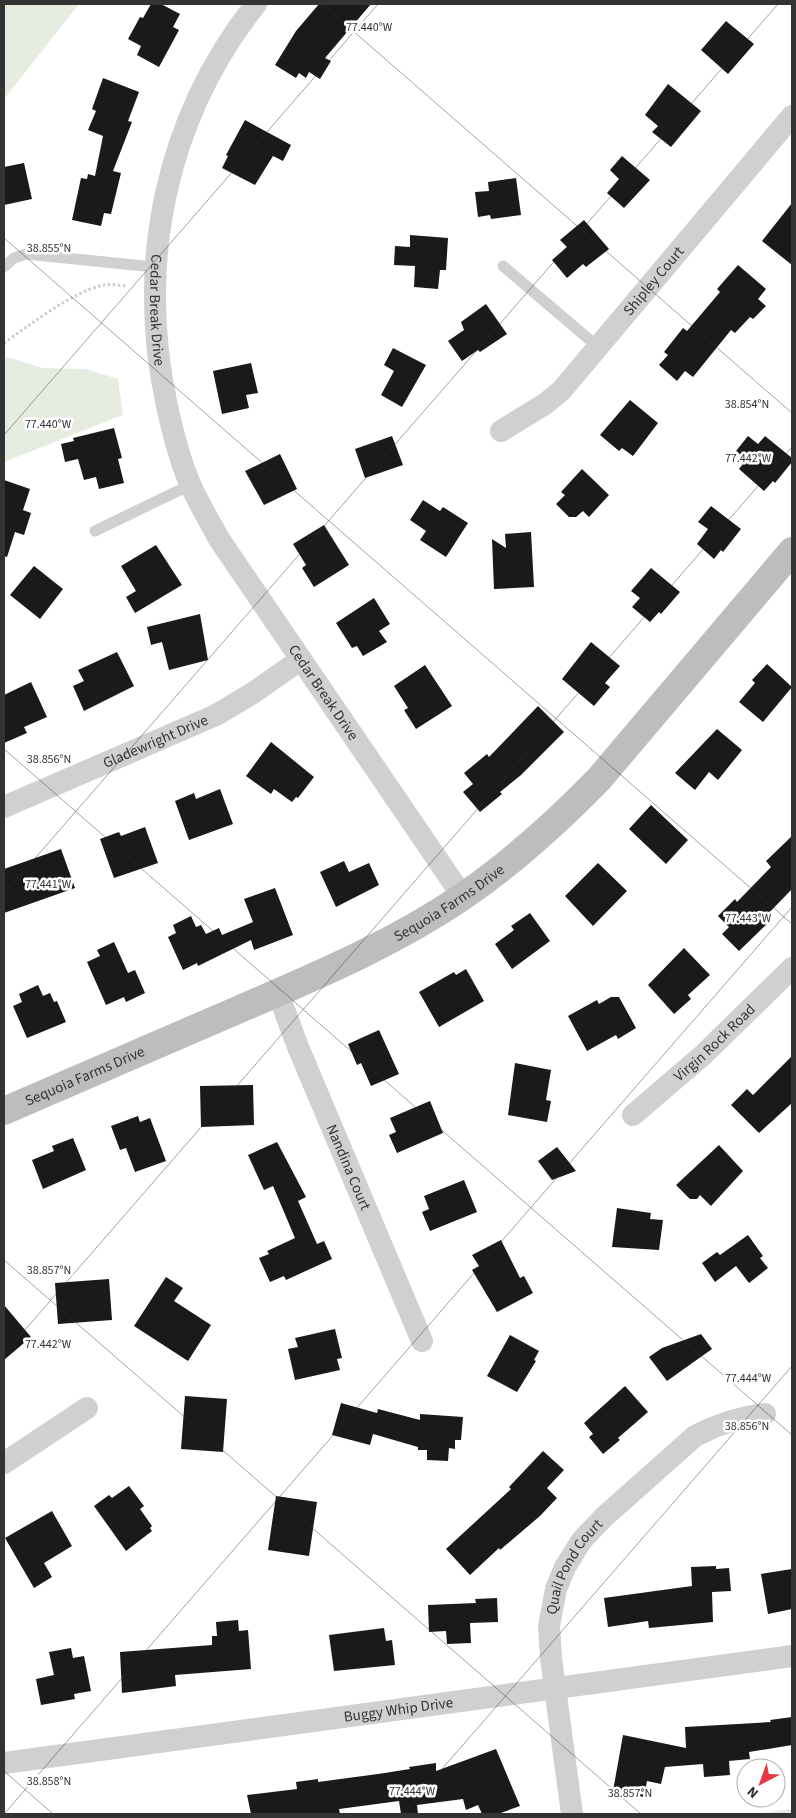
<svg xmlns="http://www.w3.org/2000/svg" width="796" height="1818" viewBox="0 0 796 1818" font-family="'Source Sans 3',sans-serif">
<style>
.green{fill:#e6ecdf}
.building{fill:#1a1a1a}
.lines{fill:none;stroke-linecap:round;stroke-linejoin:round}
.path{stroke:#cdcdcd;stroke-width:3;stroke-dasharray:2.5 2.5;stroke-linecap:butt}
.lane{stroke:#d0d0d0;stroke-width:11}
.street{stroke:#d0d0d0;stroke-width:22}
.secondary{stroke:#bdbdbd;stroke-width:28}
.ticks{fill:none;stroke:#333;stroke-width:1;stroke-opacity:0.45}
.labels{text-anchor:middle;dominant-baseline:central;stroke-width:5;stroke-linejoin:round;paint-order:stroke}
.street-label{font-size:15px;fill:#333;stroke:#fff}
.ticks-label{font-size:12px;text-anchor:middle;fill:#333;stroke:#fff;stroke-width:5;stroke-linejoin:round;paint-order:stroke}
</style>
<rect width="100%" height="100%" fill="#fff"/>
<path class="green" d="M4 4H79L4 99Z
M8 357 42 368 86 369 118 379 123 415 4 462V360Z
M792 1809V1814H755Z"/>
<path class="building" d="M151 4H161L180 14 173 27 179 30 159 67 137 55 141 46 128 39 140 17 143 18Z
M319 4H371L325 58 331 61 320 79 309 72 306 78 299 73 296 78 275 65 296 31Z
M726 21 754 44 728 74 701 50Z
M103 78 139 92 128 121 132 122 113 171 121 173 111 214 104 213 101 226 72 220 81 178 87 179 88 174 95 176 103 136 88 130 96 111 92 109Z
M668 84 701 111 671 147 652 132 658 126 645 115Z
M245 120 291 145 283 161 273 156 255 185 222 168 228 156 226 155Z
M622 156 650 180 624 208 607 193 619 179 610 170Z
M24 163 32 199 4 205V167Z
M516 178 521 215 491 219 490 215 478 217 475 192 489 191 488 182Z
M792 203V265L762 241Z
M584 220 609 249 586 267 583 264 567 278 552 260 567 247 560 240Z
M410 235 448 238 446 270H440L438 289 414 287 415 266 394 265 395 246 410 247Z
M738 265 766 289 758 299 766 306 753 319 750 317 735 333 731 330 693 377 685 371 677 381 659 365 668 355 664 352 683 328 687 331 720 292 717 289Z
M486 304 507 334 480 352 478 350 462 361 448 341 464 330 461 322Z
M393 348 426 365 402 407 381 395 394 371 384 365Z
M251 363 258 393 246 395 249 408 222 414 213 371Z
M630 400 658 423 633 456 622 448 619 451 600 435Z
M114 428 122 458 118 459 124 483 99 489 96 477 84 480 78 459 65 462 61 444 74 441 73 438Z
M392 436 403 465 365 478 355 449Z
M748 436 758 444 765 436 792 458V462L775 483 773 481 764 491 739 469 746 460 736 451Z
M280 454 297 489 264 505 245 471Z
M582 469 609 495 589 517 583 511 576 517H569L556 504 565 495 561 492Z
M4 480 30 489 23 510 31 513 24 535 15 532 7 557 4 556Z
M423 500 440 511 443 507 468 523 446 557 420 540 426 531 410 520Z
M711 506 741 529 723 552 721 550 714 559 697 544 708 529 698 522Z
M324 525 349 565 314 587 302 568 306 565 293 544Z
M531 532 534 587 494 589 492 539 506 548 505 534Z
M156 545 182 585 135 613 126 597 136 591 121 566Z
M34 566 63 589 40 619 10 595Z
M651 568 680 592 661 614 659 612 650 622 632 607 640 598 631 591Z
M374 598 390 624 379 631 387 642 363 656 357 646 352 648 336 623Z
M200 614 208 660 169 670 162 642 151 645 147 627Z
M591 642 620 666 605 683 610 687 594 706 562 679Z
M117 652 134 686 84 711 73 686 84 681 78 670Z
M767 664 792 687 763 722 739 702 755 683 752 680Z
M425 665 452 706 416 729 404 710 408 708 394 686Z
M31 682 47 717 24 727 27 733 4 743V695Z
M538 706 564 732 521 775 500 792 502 794 480 812 463 792 473 784 464 773 487 754 489 757Z
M717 729 742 750 718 780 709 772 695 790 675 773Z
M271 742 314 777 298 798 296 797 292 802 274 789 271 794 246 776Z
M220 789 233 824 189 840 175 801 194 793 196 799Z
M651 805 688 840 666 864 629 829Z
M145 827 158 863 114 878 100 839 119 832 121 836Z
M792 836V889L765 917 769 922 739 951 722 934 729 927 718 916 735 899 737 902 771 867 766 861Z
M61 849 75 888 4 913V869Z
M344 861 349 872 369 863 379 885 336 907 320 872Z
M598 863 627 891 593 926 565 896Z
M275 888 293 935 254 950 251 940 198 966 197 963 183 970 168 937 176 933 173 925 191 916 196 927 201 925 206 934 219 928 222 935 253 922 244 899Z
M530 913 550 941 512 969 495 944 514 930 511 926Z
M114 942 128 973 135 970 145 993 126 1002 124 997 106 1005 87 962 100 956 97 950Z
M684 948 710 975 688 995 691 999 674 1014 648 985Z
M466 969 484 1001 439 1027 419 992 454 972 456 975Z
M38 985 43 996 50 993 54 1002 57 1001 66 1022 27 1038 13 1006 22 1002 19 994Z
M611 997H619L636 1028 618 1039 616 1035 587 1051 568 1016 597 1000 599 1004Z
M379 1030 399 1074 371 1086 361 1063 357 1065 348 1044Z
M792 1056V1103L759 1133 731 1105 747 1089 753 1095Z
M515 1063 551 1070 546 1100 551 1101 547 1122 508 1115Z
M253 1085 254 1125 201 1127 200 1086Z
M430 1101 443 1133 397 1153 389 1135 396 1132 390 1118Z
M138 1116 140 1122 150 1118 166 1161 135 1172 126 1148 120 1150 111 1126Z
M73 1138 86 1170 43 1189 32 1160 54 1151 52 1146Z
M277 1142 306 1197 298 1201 317 1244 324 1241 332 1259 286 1280 284 1276 270 1282 259 1258 269 1254 267 1251 295 1238 273 1186 264 1190 248 1155Z
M719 1145 743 1171 711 1206 700 1195 697 1199H690L676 1185Z
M557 1147 576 1171 552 1180 538 1161Z
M464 1180 477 1212 430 1231 422 1212 429 1209 424 1196Z
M617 1208 651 1213 650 1219 663 1220 659 1250 612 1247Z
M748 1235 763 1256 760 1258 768 1268 749 1283 736 1266 715 1282 702 1263 717 1252 720 1255Z
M501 1240 520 1278 524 1276 533 1293 497 1312 472 1270 479 1266 472 1255Z
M166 1277 183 1288 174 1301 211 1325 188 1361 134 1326Z
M109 1279 112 1320 58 1324 55 1283Z
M4 1305 31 1337 4 1360Z
M335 1329 342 1358 337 1359 340 1370 295 1380 288 1349 298 1347 295 1338Z
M701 1334 712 1349 667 1381 649 1357 662 1348Z
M510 1335 539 1351 534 1360 536 1361 517 1392 487 1376Z
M625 1386 648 1412 618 1438 620 1440 603 1454 589 1437 593 1434 584 1423Z
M185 1396 227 1399 223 1452 181 1449Z
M341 1403 377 1413 378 1409 420 1420V1414L463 1417 461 1440H455V1449L449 1448 448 1461 427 1460V1450H418V1447L373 1434 370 1445 332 1435Z
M543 1451 564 1470 547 1488 557 1498 540 1516 500 1550 499 1548 470 1575 446 1549 511 1489 509 1487Z
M129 1486 144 1506 140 1509 152 1526 150 1528 152 1531 126 1551 94 1506 109 1495 112 1498Z
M276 1496 317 1502 309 1556 268 1550Z
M52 1511 72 1546 44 1563 52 1577 34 1588 5 1538Z
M716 1566V1569L729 1568 731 1591 712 1592 713 1622 649 1628 648 1621 608 1627 604 1598 692 1586 691 1567Z
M792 1569V1609L768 1614 761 1574Z
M497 1598 498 1622 470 1623 471 1643 447 1644 446 1631 429 1632 428 1605 476 1603 475 1599Z
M238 1620 239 1631 248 1630 251 1669 175 1675 176 1686 122 1693 120 1652 212 1645V1636H217L216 1622Z
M384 1628 386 1641 392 1640 395 1665 334 1671 329 1635Z
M71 1648 73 1658 84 1656 91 1691 74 1694 75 1699 41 1705 36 1679 54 1675 49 1652Z
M792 1717V1745L749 1752 750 1759 729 1761 730 1775 704 1777 703 1764 665 1767 661 1784 647 1781 644 1797 613 1791 623 1735 686 1748 685 1727 771 1722 770 1720Z
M496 1749 520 1806 498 1814H482L478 1805 466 1810 463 1799 417 1805 418 1814H401L399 1801 339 1809 340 1814H251L247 1795 297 1789 296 1782 318 1779V1782L378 1774 410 1769 409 1767 436 1763V1771Z"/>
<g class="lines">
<path class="path" d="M4 343C30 325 73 291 104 285 111 284 120 285 127 286"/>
<path class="lane" d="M503 266 598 347
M4 267 14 258 26 254 154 267
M95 531 190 485"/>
<g class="street">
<path id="s1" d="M256 4C165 119 136 264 167 406 173 433 180 462 191 486 199 504 210 522 219 539L463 897"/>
<path id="s2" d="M501 431 545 404 561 391 792 116"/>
<path id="s3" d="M4 807 216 715 253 693 300 660"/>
<path id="s4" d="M278 993 298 1047 422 1341"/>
<path id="s5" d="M633 1115 703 1055 792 968"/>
<path d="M4 1463 87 1408"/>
<path id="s6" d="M4 1763 792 1656"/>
<path id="s7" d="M572 1814 551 1658 549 1626 556 1589 565 1567 582 1540 604 1517 695 1436C718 1424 740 1417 765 1414"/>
</g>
<path class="secondary" id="s8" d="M4 1111C82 1077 161 1043 240 1009 316 976 393 944 462 897 512 863 557 822 599 779L792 551"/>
</g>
<path class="ticks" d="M322 4 792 413M4 238 792 924M4 435 378 4M4 749 792 1435M4 894 778 4M4 1260 641 1814M4 1354 792 447M4 1771 53 1814M4 1814 792 907M403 1814 792 1366"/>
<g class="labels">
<g class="street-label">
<text stroke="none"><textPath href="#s2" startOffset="216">Shipley Court</textPath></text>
<text stroke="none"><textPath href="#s1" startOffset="329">Cedar Break Drive</textPath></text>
<text stroke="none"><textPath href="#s1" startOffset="755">Cedar Break Drive</textPath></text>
<text stroke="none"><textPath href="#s3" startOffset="165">Gladewright Drive</textPath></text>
<text stroke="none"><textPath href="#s8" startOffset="492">Sequoia Farms Drive</textPath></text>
<text stroke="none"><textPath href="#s5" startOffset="109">Virgin Rock Road</textPath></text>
<text stroke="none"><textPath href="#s8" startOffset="88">Sequoia Farms Drive</textPath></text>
<text stroke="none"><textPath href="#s4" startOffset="188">Nandina Court</textPath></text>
<text stroke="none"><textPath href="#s7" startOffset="255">Quail Pond Court</textPath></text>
<text stroke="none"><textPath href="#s6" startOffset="398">Buggy Whip Drive</textPath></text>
</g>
</g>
<g class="ticks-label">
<text x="369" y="31">77.440°W</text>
<text x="49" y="252">38.855°N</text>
<text x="747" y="408">38.854°N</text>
<text x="48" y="428">77.440°W</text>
<text x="748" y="462">77.442°W</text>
<text x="49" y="763">38.856°N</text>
<text x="48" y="888">77.441°W</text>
<text x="748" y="922">77.443°W</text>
<text x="49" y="1274">38.857°N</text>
<text x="48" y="1348">77.442°W</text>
<text x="748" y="1382">77.444°W</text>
<text x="747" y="1430">38.856°N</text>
<text x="49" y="1785">38.858°N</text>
<text x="412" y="1795">77.444°W</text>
<text x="630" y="1797">38.857°N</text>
</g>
<rect width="796" height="1818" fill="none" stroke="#333333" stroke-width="10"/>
<g transform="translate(761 1783) rotate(221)"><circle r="24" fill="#ffffff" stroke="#adadad"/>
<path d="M0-4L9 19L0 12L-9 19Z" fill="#e63946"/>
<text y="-8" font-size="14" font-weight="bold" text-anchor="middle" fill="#333333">N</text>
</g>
</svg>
